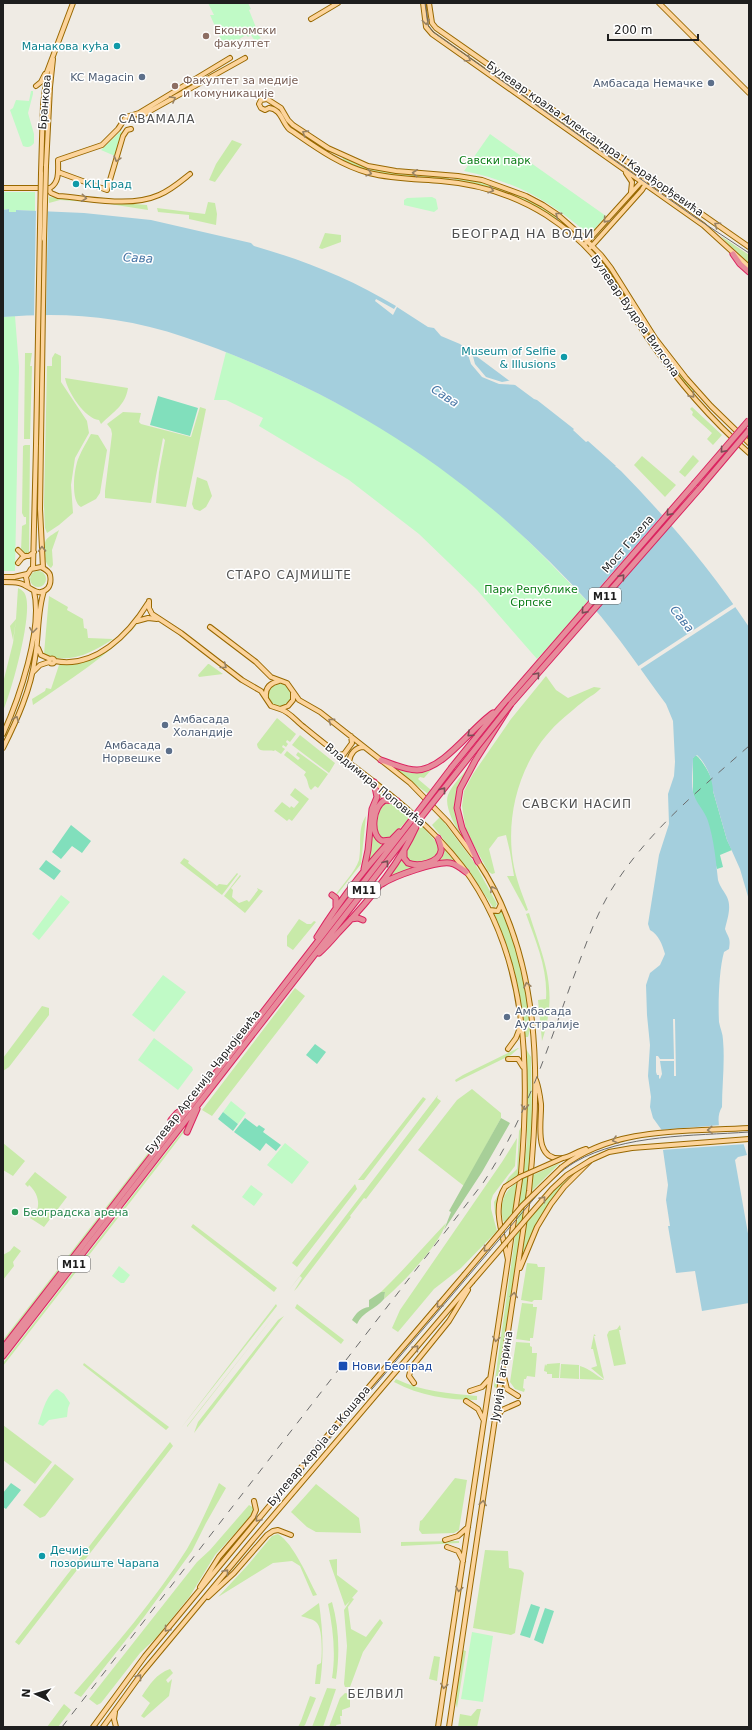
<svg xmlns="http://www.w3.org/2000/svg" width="752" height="1730" viewBox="0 0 752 1730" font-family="'DejaVu Sans',sans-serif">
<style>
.grass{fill:#c8eaa9}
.forest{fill:#a7cf98}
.park{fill:#c0fac6}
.pitch{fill:#81dfbc}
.water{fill:#a4cfdd}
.pier{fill:#efebe4}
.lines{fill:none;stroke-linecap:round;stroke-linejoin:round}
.major-casing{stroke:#986800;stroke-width:6}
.highway-casing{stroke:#db2360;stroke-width:7}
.major{stroke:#fcd49c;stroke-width:4}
.highway{stroke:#e78b9b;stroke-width:5}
.tram{stroke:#6c6c6c;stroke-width:1}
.rail{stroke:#6c6c6c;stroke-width:1;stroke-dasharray:8 8;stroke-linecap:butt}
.major-bridge-casing{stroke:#986800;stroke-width:6;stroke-linecap:butt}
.highway-bridge-casing{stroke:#db2360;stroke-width:7;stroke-linecap:butt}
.major-bridge{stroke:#fcd49c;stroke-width:4}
.highway-bridge{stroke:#e78b9b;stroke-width:5}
.oneway{stroke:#988263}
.oneway2{stroke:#784f56}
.education-dot{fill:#8d6e63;stroke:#fff;stroke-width:1.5}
.culture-dot{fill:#0f9aa8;stroke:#fff;stroke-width:1.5}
.service-dot{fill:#5c6f8a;stroke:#fff;stroke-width:1.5}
.leisure-dot{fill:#2e9e5b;stroke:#fff;stroke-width:1.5}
.transit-dot{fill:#1a4fb4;stroke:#fff;stroke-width:1.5}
.labels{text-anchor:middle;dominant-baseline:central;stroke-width:3;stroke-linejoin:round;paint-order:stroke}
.shield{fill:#fff;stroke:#626262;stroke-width:1}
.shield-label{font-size:10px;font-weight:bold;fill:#1e1e1e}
.education-label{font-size:11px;fill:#785e54;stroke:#fff;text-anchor:start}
.culture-label{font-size:11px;fill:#0d838f;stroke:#fff;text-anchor:end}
.service-label{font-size:11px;fill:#4e5e75;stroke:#fff;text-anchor:end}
.street-label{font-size:11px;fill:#1e1e1e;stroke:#fff}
.park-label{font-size:11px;fill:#0b7d16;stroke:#fff}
.leisure-label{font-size:11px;fill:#27864d;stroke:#fff;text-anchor:start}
.transit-label{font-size:11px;fill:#164399;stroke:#fff;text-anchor:start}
.neighbourhood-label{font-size:12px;letter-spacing:1px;fill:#515151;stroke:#fff}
.water-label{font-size:12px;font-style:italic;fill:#4776a6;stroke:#fff}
.quarter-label{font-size:13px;letter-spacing:1px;fill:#515151;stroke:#fff}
</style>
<rect width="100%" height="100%" fill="#efebe4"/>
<path class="grass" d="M232 140 242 144 215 182 209 180 216 164Z
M344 156 381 168 448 175 450 182 381 176 341 162Z
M454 176 482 180 543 205 579 233 575 237 562 226 513 198 455 182Z
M49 197 147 205 148 210 103 203 60 200 49 203Z
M208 202 215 203 217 214 216 225 189 219V215L158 212 157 208 205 214Z
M325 233 341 235V242L322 249 319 248Z
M721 236 749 255V264L733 250Z
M595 253 601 255 641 317 696 390 693 396 664 360 594 254Z
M25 353H32L30 366H32L30 439H24Z
M55 353 61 356V382L87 421 89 433 75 458 71 485 73 513 59 525 47 533 45 528 44 505 47 366H52V358Z
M65 378 128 388C125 406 114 411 101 424L99 420C85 419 67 391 65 378Z
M200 407 206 409 186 507 156 503 159 472 165 440 163 438 151 503 105 498V491L112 434 111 429 107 424 123 412 141 413 139 422 141 424 191 437Z
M692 407 722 435 713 445 707 439 712 433 692 415 693 412 690 409Z
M91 434 98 435 107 450 100 493 96 499 81 507C70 501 74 467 79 457 82 449 87 442 91 434Z
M25 445H30L29 554H24L21 551 22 526 26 524V517H24L22 513 23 446Z
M693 455 699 461 685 477 679 472Z
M642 456 676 485 665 497 634 465Z
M197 477 207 481 212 496 206 507 200 511 194 509 192 504Z
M59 530 52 550 53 565 51 568C44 564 42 548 46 540 49 536 55 533 59 530Z
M30 579a8 8 0 1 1 16 0a8 8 0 1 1-16 0Z
M18 588C22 590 25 592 26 597 32 617 12 690 3 711V683L13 643 16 620 13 640 10 626 16 619Z
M49 596 68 607 67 610 83 619 84 628 87 629 88 638 113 639C94 652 67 666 44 654Z
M139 623C108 656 69 680 33 705L32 699 45 691 46 688 51 689 59 665C84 663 106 653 126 636 130 632 134 627 139 623Z
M208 664H209L223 674 199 677 198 675Z
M546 676 556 690 568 698 594 687 601 688C596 694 590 696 584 701 576 707 567 715 559 722 520 758 504 816 514 867 517 882 523 896 528 910L526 911 507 876H514L510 852 506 835 498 837 489 849 495 873 492 874 488 871 466 831 462 806 464 791 473 774 511 719Z
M267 695a12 12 0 1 1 24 0a12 12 0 1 1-24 0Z
M277 718 296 734 290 742 287 740 286 742 288 744 286 747 283 745 282 747 285 749 281 754 275 750 274 751C267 749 258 754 257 744Z
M300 735 335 763 329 773 292 745Z
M287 751 298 760 300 758 296 755 298 752 328 774 318 788 315 786 311 790C307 786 309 780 304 775L306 772 284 755Z
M390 765 410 773 431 770 424 778 420 777 418 779 431 790 428 794Z
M467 769C454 796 454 804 460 833 454 825 444 805 448 795 452 785 461 777 467 769Z
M295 788 309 799 292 821 289 819 287 821 274 811 282 802 290 808 291 806 294 808 299 802 290 795Z
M381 792 389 798C372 798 374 820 373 832L387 843 369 862 373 810Z
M385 802 395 804 411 816 392 837 382 839 377 834C375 822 376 810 385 802Z
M366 816 361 864 336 896V894C343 884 355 872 359 860 362 845 357 829 366 816Z
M440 817 474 862 497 904 494 909 470 872 432 825Z
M414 819 415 820 273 1006 3 1354V1351L238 1048Z
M421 825 440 846 439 854C429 861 421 863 409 862L405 855 409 843Z
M443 848 457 864 450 861 384 880 402 855 405 864 411 866 432 862Z
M184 858 189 861 188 863 217 886 219 884 227 885 237 873 238 874 222 895 180 863Z
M240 875 241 876 231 888 233 890 232 897 239 903 247 900 249 902 258 890 257 888 263 891 245 913 224 896Z
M501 910C513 933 537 1014 528 1037H525C522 994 512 954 494 914Z
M529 913C544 961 559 989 542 1041L538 1000 546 999C548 969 536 942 526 914Z
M299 919 307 924H311L314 921 316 922 293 950 287 946V936Z
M295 988 305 996 212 1116 202 1110Z
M42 1006 49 1008V1015L9 1067 3 1071V1058Z
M518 1048H519L511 1055 456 1082 455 1080 463 1075Z
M526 1049 531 1057 532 1134 526 1198 498 1386 495 1388 494 1386 519 1209 527 1141Z
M472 1089 501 1113V1118L464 1186 418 1150 457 1100Z
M438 1095 437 1098 441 1101 366 1199 364 1198 350 1216 351 1217 297 1288 294 1291 302 1278 300 1276 289 1290Z
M423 1097 426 1099 364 1180H358Z
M182 1113 3 1343V1340L172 1122Z
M189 1123 184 1132 159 1165 3 1366V1363Z
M521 1127 518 1175C498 1188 496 1203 499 1225L495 1213 494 1202 509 1177 517 1169 519 1131Z
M517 1138 515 1166 493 1195 491 1201V1209L497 1231 461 1268 434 1289 398 1332 392 1328 400 1310 502 1162Z
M3 1143 25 1161 13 1176 3 1170Z
M560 1163 531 1192 533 1175Z
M35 1172 67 1197 44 1227 30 1218 32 1216 34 1217C41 1206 39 1194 29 1185L28 1187 25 1184Z
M573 1175 553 1198 536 1225 521 1259 527 1222 555 1189Z
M355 1184 357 1189 297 1267 292 1263Z
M515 1184H517L513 1212 505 1222 503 1221C500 1206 502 1193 515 1184Z
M446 1223C440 1244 402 1284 384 1299L385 1292H381C404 1270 424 1246 446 1223Z
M193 1224 277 1288 274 1292 191 1227Z
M14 1246 21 1251 13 1262 14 1266 3 1280V1255L10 1251Z
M527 1263 537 1264 538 1267H545L542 1300H534L532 1302 521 1300Z
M522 1303 533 1304V1307H537L533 1338H530V1341L516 1339Z
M276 1304 277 1306 181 1428Z
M297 1304 344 1340 341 1344 295 1308Z
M276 1313 187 1427V1426Z
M284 1316 194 1433 198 1422 278 1320Z
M620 1325 621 1330H619L626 1364 614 1366 607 1335 609 1331 617 1329Z
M594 1334 596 1336H594L604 1379 591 1368 597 1366 593 1349H591Z
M516 1342 530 1343V1346L532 1347V1353H537L535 1377 527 1376 526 1379H524L523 1388 525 1389 524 1392 515 1389 510 1382Z
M84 1363 169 1427 166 1430 83 1365Z
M560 1363 559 1378H552V1374H547V1372L544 1371 545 1364 546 1366 547 1364Z
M561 1364 579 1365V1379L560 1378Z
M580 1366C590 1369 596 1375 604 1380L580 1379Z
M396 1379C422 1392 449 1393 477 1396V1400C448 1400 420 1396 394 1382Z
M3 1425 52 1462 35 1484 3 1460Z
M170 1442 173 1446 19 1645 15 1642Z
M55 1464 74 1479 45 1516 40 1518 23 1505Z
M455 1478 467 1480 459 1530 454 1533 422 1534 419 1530 420 1521 422 1520Z
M219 1483 226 1488 206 1523 192 1551 144 1617 81 1697 74 1693C114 1647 155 1600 187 1549 199 1528 209 1505 219 1483Z
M316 1484 359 1518 361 1533 316 1532 307 1527 291 1512Z
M249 1505 254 1508 252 1515 215 1555 190 1596 156 1638 140 1653 101 1703 97 1705 89 1699 197 1562 210 1550Z
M278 1534C294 1544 308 1578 317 1595L313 1596 300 1566 292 1561 273 1563 218 1597 247 1566 272 1536Z
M459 1541V1543L401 1546V1542Z
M485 1550 508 1551 509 1568 521 1570 524 1573 515 1633 511 1635 473 1628Z
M337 1559V1575L358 1591 352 1598 354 1599 348 1607 351 1629 366 1637 380 1619 383 1623 363 1652 350 1687H345L344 1684 347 1646 344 1610 350 1601 345 1606 329 1560Z
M332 1602C339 1627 340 1653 336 1679L332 1678C336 1653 333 1628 328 1604Z
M319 1603C323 1631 324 1656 320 1684H315L317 1665 321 1663C322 1655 323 1627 316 1622 313 1619 306 1618 301 1616Z
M463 1650 466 1651 457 1708 455 1701Z
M434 1656 440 1657 437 1681 429 1679Z
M170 1669 173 1673 166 1680 168 1683 172 1679 169 1696 144 1718 141 1716 150 1703 142 1696C150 1684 156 1674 170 1669Z
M327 1688 336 1689 323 1727H312Z
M345 1693 350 1694V1707L342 1710V1716H340L341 1724 336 1725 337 1727H329L340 1698Z
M310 1696 316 1698 305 1725 303 1727H298L301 1721Z
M64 1704 71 1710 58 1727H47Z
M477 1709H481L477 1727H458L460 1714 471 1716Z"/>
<path class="forest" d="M501 1118 510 1123 482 1172 444 1230 451 1212 449 1211Z
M381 1292H385L384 1299C376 1309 362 1312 357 1324L352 1320C356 1313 361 1308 369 1307V1300Z"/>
<path class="park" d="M208 3H248L251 9 249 10 257 30 256 33 261 38 255 41 251 35 248 37 246 35 233 43 231 40 223 44 210 15H214Z
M31 91H33V94L28 113 34 134V143C31 147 28 148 23 146L10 110 13 108 16 100 29 101Z
M121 131 122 134 115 156 101 150Z
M490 134 606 216 589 235C551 201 514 181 464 171Z
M3 192H35V211L16 210V212H9L8 209 3 210Z
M432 197 436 199 438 209 434 212 404 205V200L407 198Z
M15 316 19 367 15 571H3V317Z
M226 352C319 390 408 436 485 501 522 533 555 568 589 603L537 659 477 590 419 534 349 480 259 426 263 418 226 400H214Z
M61 895 70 902 39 940 32 934Z
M163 975 186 992 154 1032 132 1015Z
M154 1038 192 1067 193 1070 178 1090 138 1060Z
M231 1101 246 1113 238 1124 223 1112Z
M285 1143 309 1162 292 1184 267 1165Z
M251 1185 263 1194 254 1206 242 1197Z
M119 1266 130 1275 124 1283H121L112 1276Z
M57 1389 64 1394 70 1403 68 1408 67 1417 49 1420 43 1426 38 1424C42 1414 46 1394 57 1389Z
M472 1632 493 1636 483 1702 461 1699Z"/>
<path class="pitch" d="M158 396 198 408 190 436 150 425Z
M695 755C700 756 713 778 713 785 713 787 713 789 713 791L727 840 732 850 720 855 723 867 717 869 693 793V758Z
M71 825 91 841 82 853 72 846 61 859 52 852Z
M46 860 61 871 54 880 39 869Z
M315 1044 326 1052 317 1064 306 1055Z
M223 1112 238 1124 233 1131 218 1119Z
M245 1118 257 1127 259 1125 265 1129 263 1132 281 1145 276 1151 266 1143 260 1151 234 1132Z
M11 1483 21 1490 6 1509 3 1507V1493Z
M531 1604 540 1607 530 1638 520 1635Z
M545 1608 554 1611 543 1644 534 1640Z"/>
<path class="water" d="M9 209V212H16V210L84 213 151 220 251 243 254 246C306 261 349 278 396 306L394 309 376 299 375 301 393 315 397 307 428 327 434 328 441 336 460 344 534 399 537 400 574 429 573 430 586 442 588 441 616 466H615L621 471C668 519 712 571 749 627V900L740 869 727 840 713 791C713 780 706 763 697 755L693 758C693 769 691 781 693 792 695 802 705 811 708 821 714 840 716 861 718 880 720 887 724 891 727 897 732 907 727 920 725 929 728 938 731 937 729 949L724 952C719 969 718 1004 719 1022 720 1028 723 1034 723 1040 725 1062 722 1085 722 1107 716 1116 719 1129 722 1139L743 1142 747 1155 738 1157 735 1160 749 1239V1303L702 1311 695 1271 676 1273 668 1226H670L666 1200 668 1185 663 1150 671 1147V1143L653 1118 650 1107 651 1097 648 1076 650 1045 647 1015 646 985 650 973 660 965 665 954C662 944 659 935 650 930L648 924 659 855 669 824 668 794 674 776 675 762 673 721 666 704C642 672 618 635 591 605 494 497 384 418 250 362 207 344 162 327 115 320 78 314 41 314 3 317V210Z"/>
<path class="pier" d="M36 209H48L46 316 34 317Z
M465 345 471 349 475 364 486 377 502 382 513 380 519 385 499 384 482 377 471 364Z
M664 513 671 522 593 610 586 603Z
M735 603 737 606 639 670 637 667Z
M673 1019H675L676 1076H674V1061H660L662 1074 660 1079 659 1078V1075H657L656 1072V1056H658L660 1059H674Z
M721 1125 724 1141H745L746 1144 661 1150 669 1145 659 1130Z"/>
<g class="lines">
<g class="major-casing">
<path id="major" d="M423 3 426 27 432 34 703 225 749 267
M429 3 432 23 436 28 749 247
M659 3 749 93
M311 19 338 3
M36 86 41 82 45 74
M269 108 265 110 261 108 259 104 261 100 267 99 281 108 288 120 293 125 328 148 368 166 396 171 458 176 482 180 526 196 543 205 558 215 582 236 601 255 611 268 655 338 686 378 711 406 749 443
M269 108C281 109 282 122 289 129 314 146 339 165 369 173 392 179 416 179 441 181 478 184 514 195 546 215 569 230 592 250 607 273 621 294 633 316 647 337 676 379 710 419 749 453
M136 121 141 116 245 58
M46 166 50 87 53 59
M58 172 107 190 123 136 127 130 131 129
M41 173 43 105 47 72 73 3
M626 173 632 182 631 192
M3 188H50C60 182 58 170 58 160L102 145 118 129 126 117 139 113 230 58
M48 189 51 193 58 196C89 198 130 208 159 195 171 190 180 182 190 174
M586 243 643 180
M591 247 642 190 645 185 646 176
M18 550 24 556H29L34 552
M18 563 22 558 26 556
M33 568 36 445
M43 568 40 509 44 239
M3 577H14L27 574
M3 582C8 582 14 582 19 583 29 585 38 599 48 588 51 584 51 580 50 575 49 571 45 569 41 567L31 569 26 577 28 587
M149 601V608L152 614 181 633 242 680 261 691 271 706 280 709 288 706 293 700V693
M137 621 148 618 157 619
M210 627 256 662 271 677 287 683 299 700 320 712 410 783 448 822 473 855
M38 648 41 655 50 659
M49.5 661a2.5 2.5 0 1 1 5 0a2.5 2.5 0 1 1-5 0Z
M55 661C95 669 129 634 148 603
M33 672 40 665 49 662
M266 697C265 688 270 683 279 681
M280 709C290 712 296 721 304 727 321 741 339 755 356 768 394 797 433 828 462 866 529 954 530 1068 521 1173L438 1727
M3 734C19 699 43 629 34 591
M3 748C17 720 31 689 35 658 39 636 37 612 44 591
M339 755 344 754 352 743 351 736
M349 762C350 754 355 747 364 747
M490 910 498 911 501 904
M508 1049 516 1038 521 1025
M508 1059H518L523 1067
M536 1080C539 1088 540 1096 541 1104 542 1120 532 1162 563 1158 570 1157 578 1151 586 1149
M562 1167C615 1126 686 1132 749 1128
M505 1187C491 1209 504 1237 508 1260
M520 1268 537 1227 551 1204 564 1187 591 1160 609 1152 632 1148 749 1139
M504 1377 507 1389 518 1396
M414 1383 409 1376 411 1368 449 1321 468 1290
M470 1391 482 1387 489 1379
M466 1401 478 1409 483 1419
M497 1418 502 1410 518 1403
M445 1540 458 1536 468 1527
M447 1547 458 1551 463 1561
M200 1587 219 1557 253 1517 256 1510 254 1501
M208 1597 234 1573 267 1535 273 1531 278 1530 291 1535
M115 1712 114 1719 116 1727
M93 1727 145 1656 328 1435 464 1275
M103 1727 142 1673 251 1542 472 1282
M449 1727 529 1191C541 1080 542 957 477 860"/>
</g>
<g class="highway-casing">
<path id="highway" d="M733 254 740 264 749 272
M381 760C393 764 405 770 417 770 444 769 471 728 493 713
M452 767 499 709 694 484
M391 840 382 841C369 834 373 806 385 800L397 801
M404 850V858L408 863C418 867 439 863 441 851 442 846 439 842 438 838
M478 862 462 828 457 808 460 789 475 761 511 704 700 488
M364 869 368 850 372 809 377 797 374 782
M382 884C394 876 436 861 450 863 456 864 461 868 466 872
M332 895 336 898V906
M351 919 358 918 363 920
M317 937C341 899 367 864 399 832
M319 953C326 947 332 940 338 933 367 903 399 865 416 827
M171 1120 177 1113 191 1103
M187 1132 197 1109
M3 1348 414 817
M3 1356 419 820"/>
</g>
<use href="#major" class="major"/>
<use href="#highway" class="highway"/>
<path class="tram" d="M425 3 428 25 433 32 693 216 749 253
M281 1496 538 1194C549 1183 560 1171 575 1162 624 1134 693 1136 749 1132"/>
<path class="rail" d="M62 1727 483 1183C524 1122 546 1053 571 984 583 953 593 921 610 892 646 833 698 791 749 746"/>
<g class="major-bridge-casing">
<path id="major-bridge" d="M44 239 46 166
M36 445 41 173
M505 1187 520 1177 563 1158
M464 1275 522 1206 562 1167
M472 1282 552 1189 567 1175 591 1160"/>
</g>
<g class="highway-bridge-casing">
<path id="highway-bridge" d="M694 484 749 420
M700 488 749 430
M414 817 452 767
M419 820 511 704"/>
</g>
<use href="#major-bridge" class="major-bridge"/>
<use href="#highway-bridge" class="highway-bridge"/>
</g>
<defs><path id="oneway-chevron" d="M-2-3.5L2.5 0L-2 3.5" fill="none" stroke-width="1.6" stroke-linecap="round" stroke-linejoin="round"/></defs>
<g class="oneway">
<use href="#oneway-chevron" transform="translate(426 22) rotate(82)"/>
<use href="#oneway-chevron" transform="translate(468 59) rotate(35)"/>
<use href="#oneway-chevron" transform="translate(173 99) rotate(-29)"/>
<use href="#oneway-chevron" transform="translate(305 133) rotate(-148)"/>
<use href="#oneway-chevron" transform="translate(117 159) rotate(106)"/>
<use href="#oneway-chevron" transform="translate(369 173) rotate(16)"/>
<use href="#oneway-chevron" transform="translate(415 173) rotate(-174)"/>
<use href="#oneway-chevron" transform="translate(491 190) rotate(17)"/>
<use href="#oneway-chevron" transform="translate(84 198) rotate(6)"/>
<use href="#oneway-chevron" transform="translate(558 215) rotate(-143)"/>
<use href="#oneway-chevron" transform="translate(606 220) rotate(132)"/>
<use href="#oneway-chevron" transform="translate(717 225) rotate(-145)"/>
<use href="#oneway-chevron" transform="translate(692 395) rotate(48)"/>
<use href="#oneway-chevron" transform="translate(42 549) rotate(-92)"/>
<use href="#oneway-chevron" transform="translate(33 630) rotate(97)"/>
<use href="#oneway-chevron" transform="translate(224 666) rotate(38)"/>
<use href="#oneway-chevron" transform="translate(16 719) rotate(-68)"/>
<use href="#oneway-chevron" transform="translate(331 721) rotate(-143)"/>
<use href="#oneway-chevron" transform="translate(493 889) rotate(-118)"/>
<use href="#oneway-chevron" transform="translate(527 985) rotate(-102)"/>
<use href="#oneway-chevron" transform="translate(525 1107) rotate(90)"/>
<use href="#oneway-chevron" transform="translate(710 1130) rotate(177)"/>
<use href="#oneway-chevron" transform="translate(615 1140) rotate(165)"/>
<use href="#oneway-chevron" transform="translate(543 1199) rotate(-49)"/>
<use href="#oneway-chevron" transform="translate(486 1249) rotate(130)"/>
<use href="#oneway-chevron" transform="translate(514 1295) rotate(-82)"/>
<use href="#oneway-chevron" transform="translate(439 1305) rotate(130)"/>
<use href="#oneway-chevron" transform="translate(496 1339) rotate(99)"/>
<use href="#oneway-chevron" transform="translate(416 1348) rotate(-49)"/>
<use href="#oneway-chevron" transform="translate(483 1503) rotate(-81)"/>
<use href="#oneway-chevron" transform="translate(258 1519) rotate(130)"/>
<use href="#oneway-chevron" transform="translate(226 1572) rotate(-51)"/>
<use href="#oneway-chevron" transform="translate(459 1589) rotate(99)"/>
<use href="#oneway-chevron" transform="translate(167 1629) rotate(130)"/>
<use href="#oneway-chevron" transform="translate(139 1677) rotate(-52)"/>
<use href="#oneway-chevron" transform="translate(444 1686) rotate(99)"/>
</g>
<g class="oneway2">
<use href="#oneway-chevron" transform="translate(723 450) rotate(131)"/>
<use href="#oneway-chevron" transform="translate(669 513) rotate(131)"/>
<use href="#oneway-chevron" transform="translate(622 577) rotate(-49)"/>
<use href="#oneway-chevron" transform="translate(584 611) rotate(131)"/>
<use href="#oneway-chevron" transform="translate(537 675) rotate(-49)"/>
<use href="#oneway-chevron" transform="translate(470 734) rotate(138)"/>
<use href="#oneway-chevron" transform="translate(443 790) rotate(-52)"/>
<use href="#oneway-chevron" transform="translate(386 863) rotate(-52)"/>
</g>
<g class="education-dot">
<circle cx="206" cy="36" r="4"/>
<circle cx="175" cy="86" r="4"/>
</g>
<g class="culture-dot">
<circle cx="117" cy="46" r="4"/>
<circle cx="76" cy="184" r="4"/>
<circle cx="564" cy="357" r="4"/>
<circle cx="42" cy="1556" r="4"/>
</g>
<g class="service-dot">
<circle cx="142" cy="77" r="4"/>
<circle cx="711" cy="83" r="4"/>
<circle cx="165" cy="725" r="4"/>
<circle cx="169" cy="751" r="4"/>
<circle cx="507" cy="1017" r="4"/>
</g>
<circle class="leisure-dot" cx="15" cy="1212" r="4"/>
<rect class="transit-dot" x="338" y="1361" width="10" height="10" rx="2"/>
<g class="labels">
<g class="shield">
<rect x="589" y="588" width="32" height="16" rx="3"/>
<rect x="348" y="882" width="32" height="16" rx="3"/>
<rect x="58" y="1256" width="32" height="16" rx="3"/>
</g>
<g class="shield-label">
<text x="605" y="596">M11</text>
<text x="364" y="890">M11</text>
<text x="74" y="1264">M11</text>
</g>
<g class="education-label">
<text x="214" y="30">Економски<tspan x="214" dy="13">факултет</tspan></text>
<text x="183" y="80">Факултет за медије<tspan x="183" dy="13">и комуникације</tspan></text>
</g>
<g class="culture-label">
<text x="109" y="46">Манакова кућа</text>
<text x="84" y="184" text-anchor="start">КЦ Град</text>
<text x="556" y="351">Museum of Selfie<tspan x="556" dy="13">&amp; Illusions</tspan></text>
<text x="50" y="1550" text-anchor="start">Дечије<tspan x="50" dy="13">позориште Чарапа</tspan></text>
</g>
<g class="service-label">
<text x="134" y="77">KC Magacin</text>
<text x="703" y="83">Амбасада Немачке</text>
<text x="173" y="719" text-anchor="start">Амбасада<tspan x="173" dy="13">Холандије</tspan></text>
<text x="161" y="745">Амбасада<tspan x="161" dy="13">Норвешке</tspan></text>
<text x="515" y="1011" text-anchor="start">Амбасада<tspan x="515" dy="13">Аустралије</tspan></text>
</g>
<g class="street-label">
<text transform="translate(45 102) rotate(-85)">Бранкова</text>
<text transform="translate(595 139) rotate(35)">Булевар краља Александра I Карађорђевића</text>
<text transform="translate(635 316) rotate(55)">Булевар Вудроа Вилсона</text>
<text transform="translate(628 544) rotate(-49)">Мост Газела</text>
<text transform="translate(375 785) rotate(39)">Владимира Поповића</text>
<text transform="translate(203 1082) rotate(-52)">Булевар Арсенија Чарнојевића</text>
<text transform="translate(502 1376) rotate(-81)">Јурија Гагарина</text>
<text transform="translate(319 1446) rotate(-50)">Булевар хероја са Кошара</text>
</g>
<g class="park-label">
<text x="495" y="160">Савски парк</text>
<text x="531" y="589">Парк Републике<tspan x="531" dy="13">Српске</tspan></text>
</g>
<g class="leisure-label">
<text x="23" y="1212">Београдска арена</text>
</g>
<g class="transit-label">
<text x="352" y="1366">Нови Београд</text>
</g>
<g class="neighbourhood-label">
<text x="157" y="119">САВАМАЛА</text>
<text x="289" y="575">СТАРО САЈМИШТЕ</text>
<text x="577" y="804">САВСКИ НАСИП</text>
<text x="376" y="1694">БЕЛВИЛ</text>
</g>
<g class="water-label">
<text transform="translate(138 258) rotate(3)">Сава</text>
<text transform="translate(445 396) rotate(33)">Сава</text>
<text transform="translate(682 619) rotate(51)">Сава</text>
</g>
<g class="quarter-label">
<text x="523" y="233">БЕОГРАД НА ВОДИ</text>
</g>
</g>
<rect width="752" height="1730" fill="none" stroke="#1e1e1e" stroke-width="8"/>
<g transform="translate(36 1694) rotate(275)" stroke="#ffffff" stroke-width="3" paint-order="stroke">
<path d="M0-3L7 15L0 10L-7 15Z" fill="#1e1e1e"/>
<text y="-6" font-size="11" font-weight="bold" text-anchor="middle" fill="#1e1e1e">N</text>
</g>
<path d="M608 34v6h90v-6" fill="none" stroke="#1e1e1e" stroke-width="2"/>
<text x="614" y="34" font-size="12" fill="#1e1e1e" stroke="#ffffff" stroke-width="3" paint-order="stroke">200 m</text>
</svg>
